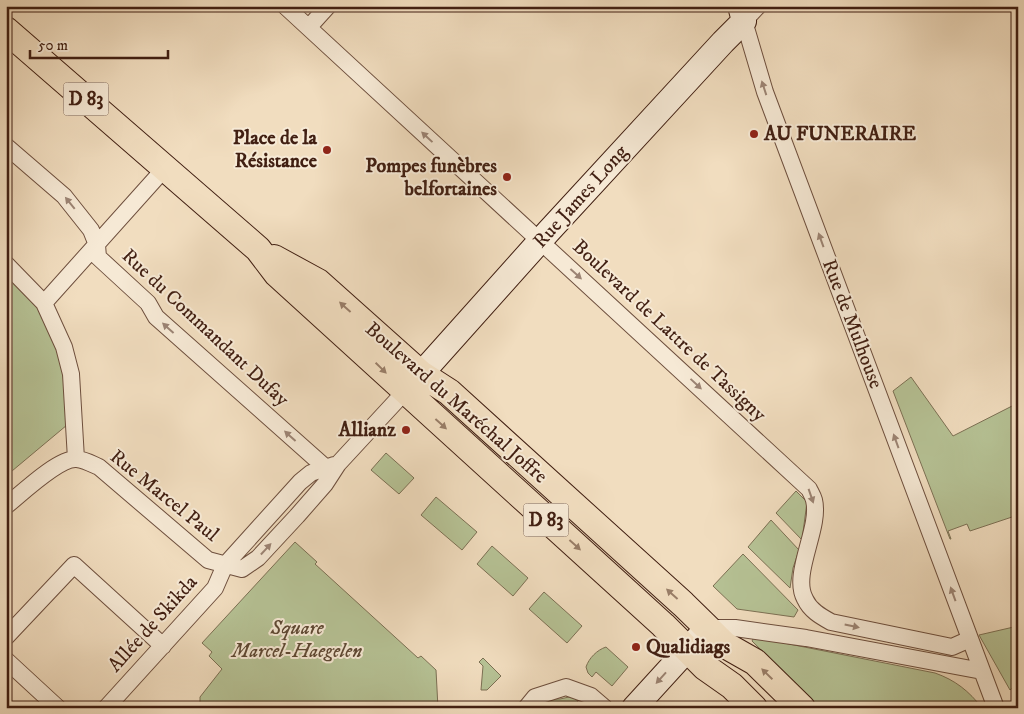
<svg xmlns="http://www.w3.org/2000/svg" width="1024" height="714" viewBox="0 0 1024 714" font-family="'IM FELL DW Pica',serif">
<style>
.green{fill:#b6c295;stroke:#7c7054}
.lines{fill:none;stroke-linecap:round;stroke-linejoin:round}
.street-casing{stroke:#6d4e3d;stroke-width:18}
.secondary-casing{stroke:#411f12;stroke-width:26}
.primary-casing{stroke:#411f12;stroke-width:28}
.street{stroke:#f6e9d5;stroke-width:16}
.secondary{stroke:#f6e9d5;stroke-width:24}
.primary{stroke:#f1ddbf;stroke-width:26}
.oneway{fill:#9c8474}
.oneway2{fill:#997e68}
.poi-dot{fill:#8f2418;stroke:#f6e9d5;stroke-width:2}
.labels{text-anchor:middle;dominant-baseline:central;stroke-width:4;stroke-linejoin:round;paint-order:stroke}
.shield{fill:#f6e9d5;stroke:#775c4c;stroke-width:1}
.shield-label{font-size:19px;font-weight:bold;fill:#411f12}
.poi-label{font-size:20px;font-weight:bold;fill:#411f12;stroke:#f6e9d5;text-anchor:end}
.street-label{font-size:20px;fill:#411f12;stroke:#f6e9d5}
.park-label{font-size:20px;font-style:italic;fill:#5e4833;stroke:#f6e9d5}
</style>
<rect width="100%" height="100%" fill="#f1ddbf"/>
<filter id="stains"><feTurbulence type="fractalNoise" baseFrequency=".004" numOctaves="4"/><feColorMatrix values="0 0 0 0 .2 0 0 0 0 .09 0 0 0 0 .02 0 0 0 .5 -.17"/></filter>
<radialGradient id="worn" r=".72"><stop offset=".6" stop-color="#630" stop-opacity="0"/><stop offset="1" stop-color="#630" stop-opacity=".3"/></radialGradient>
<path class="green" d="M6 270 45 315 63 370 67 425 6 476Z
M911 377 953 436 1018 403V515L970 531 967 524 948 531 951 539H950L893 391Z
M386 453 414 478 399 494 371 470Z
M796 491 807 502 802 540 776 513Z
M436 497 477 532 462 550 421 515Z
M771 520 799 550 793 568 790 588 748 547Z
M295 542 317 562 315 564 418 658 421 656 436 670 438 708H200V697L222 669 209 656 212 652 202 643Z
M492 546 528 578 513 596 477 564Z
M743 554 798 610 794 617 737 609 713 586Z
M544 592 582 626 567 643 529 609Z
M1018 626V683L1010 690 979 635Z
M754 637 935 673C955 680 969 691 982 708H820L754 643 752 641Z
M606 647 628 667 612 686 596 672 592 677 588 673 586 667C589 658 597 650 606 647Z
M483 658 501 676 487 690H481L483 666 479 662Z
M569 697 574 698 578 701 572 708H545L543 706 549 699H560Z"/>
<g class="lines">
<g class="street-casing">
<path id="street" d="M285 6 809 489C811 493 813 496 814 500 821 528 791 574 805 599 810 610 820 616 831 622L952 647 970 639
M758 6 744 21 765 92 996 708
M309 27 328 6
M6 146 64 196 91 230 97 245 98 257 148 303 156 317 326 468
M6 264 44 303 64 347 71 374 76 459
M44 303 165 168
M6 506C21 494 59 457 77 459 85 460 92 464 99 467L208 560 242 569 258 558 297 516 325 484 338 464 411 385
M707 628H735L806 638 982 671
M6 637 74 565 163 646
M6 660 58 708
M106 708 215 588 225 565 300 482 311 473 334 465
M526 708 535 697 566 687 591 696 605 708"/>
</g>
<g class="secondary-casing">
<path id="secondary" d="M421 374 548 232 723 42 744 21 740 6
M634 708 707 628"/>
</g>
<g class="primary-casing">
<path id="primary" d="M6 30 258 249 277 274 663 625 705 667 732 686 754 708
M274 258 318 282 421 374 449 392 683 604 725 645 755 662 802 708"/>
</g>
<use href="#street" class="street"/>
<use href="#secondary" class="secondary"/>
<use href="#primary" class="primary"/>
</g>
<defs><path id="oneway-solid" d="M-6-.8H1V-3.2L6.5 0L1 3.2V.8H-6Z" transform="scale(1.25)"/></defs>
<g class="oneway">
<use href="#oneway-solid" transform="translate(764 88) rotate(-108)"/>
<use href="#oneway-solid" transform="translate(427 137) rotate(-137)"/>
<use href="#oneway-solid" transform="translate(70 203) rotate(-129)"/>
<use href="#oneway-solid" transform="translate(821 240) rotate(-110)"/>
<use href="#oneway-solid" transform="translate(576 274) rotate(42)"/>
<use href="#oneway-solid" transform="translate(168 328) rotate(-138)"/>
<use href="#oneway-solid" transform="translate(696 384) rotate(43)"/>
<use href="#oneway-solid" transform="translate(290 436) rotate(-138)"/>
<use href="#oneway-solid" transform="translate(896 441) rotate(-110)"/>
<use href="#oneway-solid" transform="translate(811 496) rotate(71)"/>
<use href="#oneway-solid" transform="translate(266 549) rotate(-47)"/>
<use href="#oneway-solid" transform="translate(953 594) rotate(-110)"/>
<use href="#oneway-solid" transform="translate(852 626) rotate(12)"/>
<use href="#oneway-solid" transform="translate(661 678) rotate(132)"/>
</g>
<g class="oneway2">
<use href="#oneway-solid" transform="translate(345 307) rotate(-138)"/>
<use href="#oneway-solid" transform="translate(381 368) rotate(44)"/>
<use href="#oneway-solid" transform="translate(441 424) rotate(42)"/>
<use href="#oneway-solid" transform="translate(575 545) rotate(42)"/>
<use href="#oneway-solid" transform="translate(672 594) rotate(-138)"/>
<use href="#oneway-solid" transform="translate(767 674) rotate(-136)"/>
</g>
<g class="poi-dot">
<circle cx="754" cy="134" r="5"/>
<circle cx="327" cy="150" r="5"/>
<circle cx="507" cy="177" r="5"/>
<circle cx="406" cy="430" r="5"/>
<circle cx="636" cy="647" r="5"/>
</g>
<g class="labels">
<g class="shield">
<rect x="63.5" y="82.5" width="45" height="33" rx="4"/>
<rect x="523.5" y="503.5" width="45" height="33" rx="4"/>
</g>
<g class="shield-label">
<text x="86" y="99">D 83</text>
<text x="546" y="520">D 83</text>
</g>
<g class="poi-label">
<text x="764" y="134" text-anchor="start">AU FUNERAIRE</text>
<text x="317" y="138">Place de la<tspan x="317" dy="23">Résistance</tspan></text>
<text x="497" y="166">Pompes funèbres<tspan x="497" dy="23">belfortaines</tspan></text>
<text x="396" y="430">Allianz</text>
<text x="646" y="647" text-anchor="start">Qualidiags</text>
</g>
<g class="street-label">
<text transform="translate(581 197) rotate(-48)">Rue James Long</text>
<text transform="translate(852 324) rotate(69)">Rue de Mulhouse</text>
<text transform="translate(205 328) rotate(43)">Rue du Commandant Dufay</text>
<text transform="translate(669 331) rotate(43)">Boulevard de Lattre de Tassigny</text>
<text transform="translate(456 403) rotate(41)">Boulevard du Maréchal Joffre</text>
<text transform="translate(164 496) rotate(39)">Rue Marcel Paul</text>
<text transform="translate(153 624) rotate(-48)">Allée de Skikda</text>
</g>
<g class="park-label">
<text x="297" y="628">Square<tspan x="297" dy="23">Marcel-Haegelen</tspan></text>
</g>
</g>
<rect width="1024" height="714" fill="none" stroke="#f1ddbf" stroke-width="25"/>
<rect x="8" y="8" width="1009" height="699" fill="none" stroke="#411f12" stroke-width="2.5"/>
<rect x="12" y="12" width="999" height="689" fill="none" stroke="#411f12"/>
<path d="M30 50v8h138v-8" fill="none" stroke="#411f12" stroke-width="2.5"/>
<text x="38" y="50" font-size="15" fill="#411f12" stroke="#f6e9d5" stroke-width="4" paint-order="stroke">50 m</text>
<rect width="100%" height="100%" filter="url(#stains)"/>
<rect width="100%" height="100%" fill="url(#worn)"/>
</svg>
